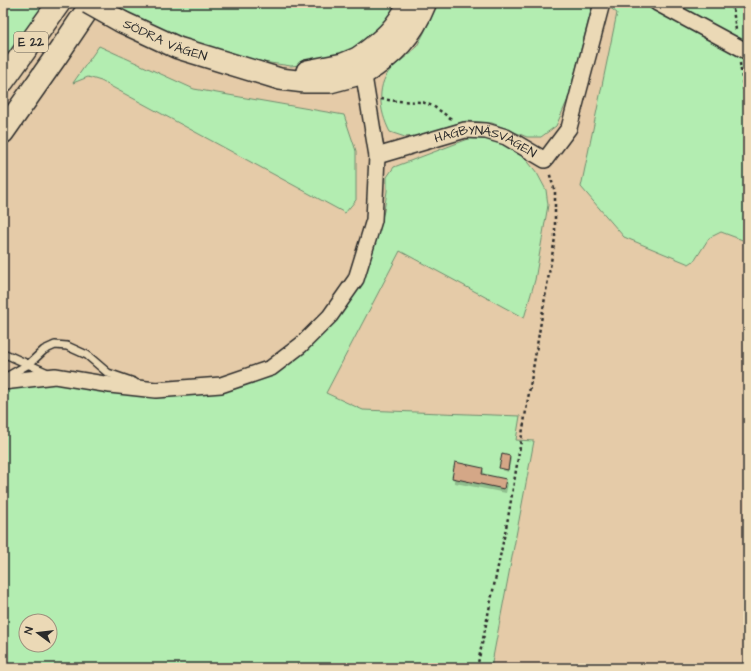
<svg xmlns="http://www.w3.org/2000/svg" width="751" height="671" viewBox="0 0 751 671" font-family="'Architects Daughter',sans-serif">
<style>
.green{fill:#b3edb1;stroke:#6f8c6e;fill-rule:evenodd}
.shadow{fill:#0003}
.building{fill:#d4a787;stroke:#2b2b2b}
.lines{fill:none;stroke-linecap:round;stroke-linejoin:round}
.lane-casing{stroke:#2b2b2b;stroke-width:10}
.street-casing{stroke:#2b2b2b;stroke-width:18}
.secondary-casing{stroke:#2b2b2b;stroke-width:24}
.highway-casing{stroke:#2b2b2b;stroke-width:25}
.path{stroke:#2b2b2b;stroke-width:2.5;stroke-dasharray:3 3;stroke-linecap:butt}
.lane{stroke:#ebd9b6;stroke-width:7}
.street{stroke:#ebd9b6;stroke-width:15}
.secondary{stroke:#ebd9b6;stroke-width:21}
.highway{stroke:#ebd9b6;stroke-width:22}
.secondary-bridge-casing{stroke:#2b2b2b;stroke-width:24;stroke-linecap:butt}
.path-bridge{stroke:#2b2b2b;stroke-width:2.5;stroke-dasharray:3 3;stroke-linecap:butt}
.secondary-bridge{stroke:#ebd9b6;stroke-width:21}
.labels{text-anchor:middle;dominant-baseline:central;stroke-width:3;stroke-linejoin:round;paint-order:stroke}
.shield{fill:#ebd9b6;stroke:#655f55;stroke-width:1}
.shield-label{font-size:12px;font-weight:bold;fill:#2b2b2b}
.street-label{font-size:13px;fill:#2b2b2b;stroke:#ebd9b6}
</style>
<rect width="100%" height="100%" fill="#e5cba8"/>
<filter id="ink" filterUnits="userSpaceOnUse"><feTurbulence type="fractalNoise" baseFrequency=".025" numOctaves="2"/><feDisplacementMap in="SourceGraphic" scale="8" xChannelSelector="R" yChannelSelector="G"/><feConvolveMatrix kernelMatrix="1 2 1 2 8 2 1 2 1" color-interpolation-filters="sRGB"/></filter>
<g filter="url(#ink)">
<path class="green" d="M3 3H47L3 64Z
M125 3H400L394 15 357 51 325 62 291 66 249 60 195 45 119 10Z
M437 3H593L568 99 556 126 541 137H527L492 123 466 121 417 136 405 137 390 132C379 111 375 83 394 66 401 60 411 54 417 46 424 34 430 20 436 7Z
M604 3H748V242L721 232 709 238 695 260 689 264 624 237 581 187 617 13Z
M99 46 194 89 344 115 356 151V200L345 213 101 81 88 77 73 83Z
M471 138H488L507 145 525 158 537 173 546 190 548 205 535 280 524 318 400 251 326 393 363 410 520 416 516 440 534 441 491 668H3V387L55 380 156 396 222 393 272 373 306 351 336 321 363 282 384 211 387 191V177L394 167ZM26 621H50V645H26Z"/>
<path class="shadow" d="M510 457 511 459 508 472 502 470 500 468Z
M456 463 483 469 485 475 505 479 508 484 506 493 455 483 453 478Z"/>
<path class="building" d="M502 454 510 456 508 470 499 468Z
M455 462 483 468 482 474 506 479 504 489 452 478Z"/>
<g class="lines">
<g class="lane-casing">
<path id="lane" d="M3 353 50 374
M6 377 29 364 44 350 55 345 67 346 87 355 108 373 134 382"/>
</g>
<g class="street-casing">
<g id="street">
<path d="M657 3 748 52"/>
<path id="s1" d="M377 156 465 130 486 131 506 137 545 160 569 128 602 3"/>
<path d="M3 382 55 376 110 385 156 390 221 385 271 368 301 345 330 316 356 279 374 220 377 156 362 64"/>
</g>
</g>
<g class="secondary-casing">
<g id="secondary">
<path id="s2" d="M122 22 178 48 280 79 305 82H330L364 73"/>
<path d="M307 71 343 64 360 57"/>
</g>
</g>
<g class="highway-casing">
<path id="highway" d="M360 57C382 41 398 28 409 3
M364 73C393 55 412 36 425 3
M3 81 59 3
M3 132 55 58 92 3"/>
</g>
<path class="path" d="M732 3 736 30
M740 63 748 122
M381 99 396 101 422 102 433 106 453 120
M477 668 508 518 555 238V192L549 172"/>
<use href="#lane" class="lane"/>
<use href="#street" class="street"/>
<use href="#secondary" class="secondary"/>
<use href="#highway" class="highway"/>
<g class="secondary-bridge-casing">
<path id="secondary-bridge" d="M88 3 122 22"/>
</g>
<path class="path-bridge" d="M63 3 73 9"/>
<use href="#secondary-bridge" class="secondary-bridge"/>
</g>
</g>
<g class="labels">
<rect class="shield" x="14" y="32" width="34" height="20" rx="3"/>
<g class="shield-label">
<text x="31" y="42">E 22</text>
</g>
<g class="street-label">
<text stroke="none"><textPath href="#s2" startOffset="47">SÖDRA VÄGEN</textPath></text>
<text stroke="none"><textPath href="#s1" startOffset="114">HAGBYNÄSVÄGEN</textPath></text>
</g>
</g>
<rect width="751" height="671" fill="none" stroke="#ebd9b6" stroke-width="16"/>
<rect x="8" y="8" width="735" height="655" fill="none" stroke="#2b2b2b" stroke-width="1.5" filter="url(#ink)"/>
<g transform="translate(38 633) rotate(285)"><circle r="19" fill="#ebd9b6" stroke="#9e937e"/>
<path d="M0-3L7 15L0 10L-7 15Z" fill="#2b2b2b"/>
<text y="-6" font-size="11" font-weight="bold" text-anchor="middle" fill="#2b2b2b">N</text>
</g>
</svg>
